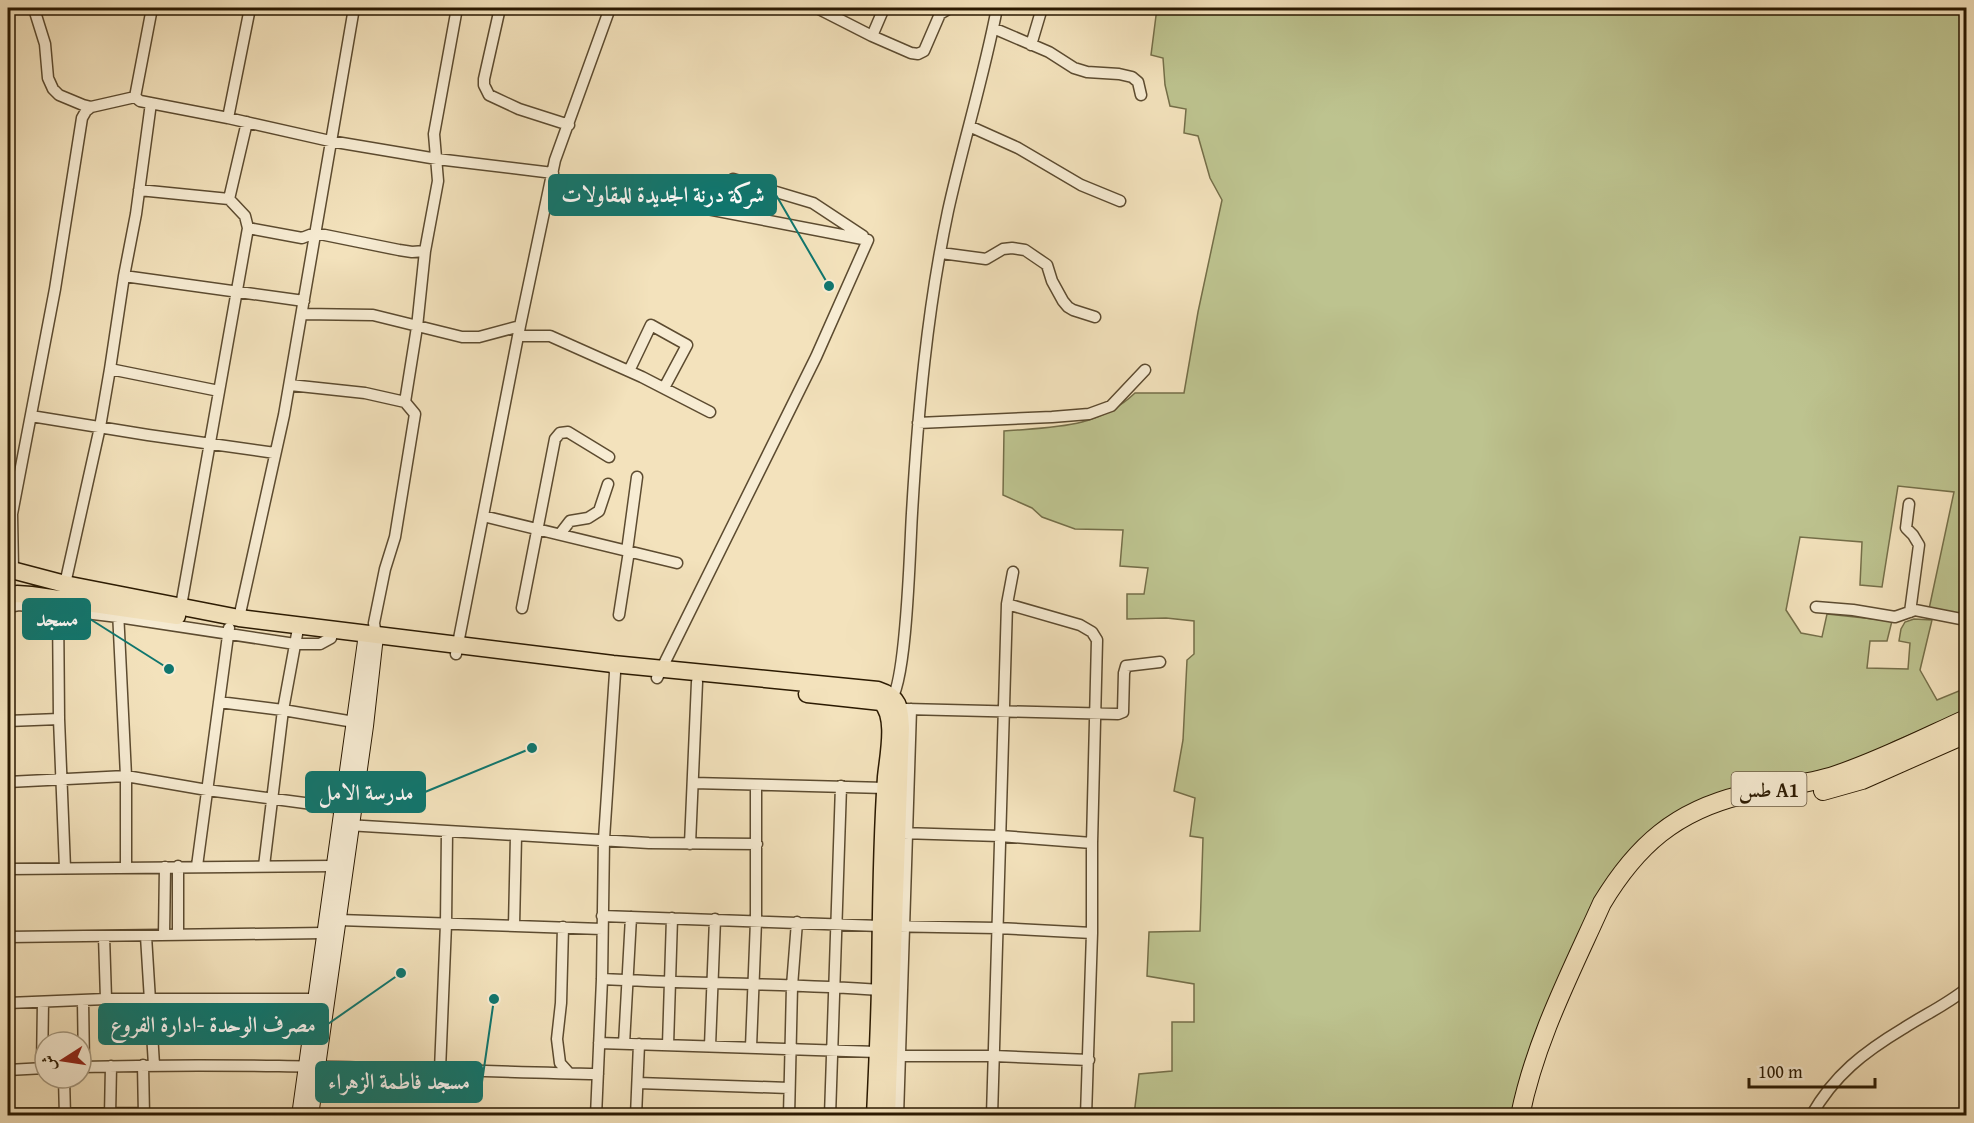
<svg xmlns="http://www.w3.org/2000/svg" width="1974" height="1123" viewBox="0 0 1974 1123" font-family="'Gentium Book Plus',Amiri,serif">
<style>
.green{fill:#bdc38f;stroke:#746e48;stroke-width:1.5}
.lines{fill:none;stroke-linecap:round;stroke-linejoin:round}
.street-casing{stroke:#5c4b30;stroke-width:13}
.secondary-casing{stroke:#2a1901;stroke-width:16}
.primary-casing{stroke:#2a1901;stroke-width:19}
.highway-casing{stroke:#2a1901;stroke-width:20}
.street{stroke:#f7ecd3;stroke-width:10}
.secondary{stroke:#f7ecd3;stroke-width:14}
.primary{stroke:#f3e2bc;stroke-width:16}
.highway{stroke:#f3e2bc;stroke-width:18}
.labels{text-anchor:middle;dominant-baseline:central;stroke-width:4.5;stroke-linejoin:round;paint-order:stroke}
.shield{fill:#f7ecd3;stroke:#685840;stroke-width:1.5}
.shield-label{font-size:20px;font-weight:bold;fill:#2a1901}
.leader{fill:none;stroke:#0f766e;stroke-width:2}
.callout-dot{fill:#0f766e;stroke:#f7ecd3;stroke-width:2}
.callout{fill:#0f766e;stroke:#0f766e;stroke-width:2}
.callout-label{font-size:22px;text-anchor:middle;font-weight:bold;fill:#fff}
</style>
<rect width="100%" height="100%" fill="#f3e2bc"/>
<filter id="stains"><feTurbulence type="fractalNoise" baseFrequency=".00333" numOctaves="4"/><feColorMatrix values="0 0 0 0 .2 0 0 0 0 .09 0 0 0 0 .02 0 0 0 .5 -.17"/></filter>
<radialGradient id="worn" r=".72"><stop offset=".6" stop-color="#630" stop-opacity="0"/><stop offset="1" stop-color="#630" stop-opacity=".3"/></radialGradient>
<path class="green" d="M1157 8H1966V617L1929 609 1954 492 1898 486 1882 587 1860 585 1862 542 1800 537 1786 610 1801 633 1822 637 1827 614 1892 621 1887 641H1870L1867 668 1908 669 1910 643 1899 641 1901 629 1905 622 1914 619 1932 620 1920 670 1937 700 1966 688V711L1893 742 1855 764 1753 790 1620 862 1517 1115H1134L1139 1074 1172 1071V1022H1194V984L1147 976 1149 932 1200 931 1203 838 1190 836 1195 798 1174 791 1183 740 1187 660 1194 654V621L1166 618 1127 619V594H1144L1148 568 1120 566 1123 530 1075 529 1042 517 1032 508 1003 495 1004 431C1053 427 1097 429 1135 393H1184L1198 312 1222 200 1210 178 1198 136 1184 133 1186 109 1170 106 1165 85 1163 58 1151 55Z"/>
<g class="lines">
<g class="street-casing">
<path id="street" d="M500 8 484 79V85L489 95 519 109 569 125
M817 8 872 36 911 53 918 54 924 51 940 14 950 8
M35 12 45 44 48 78 53 89 59 95 83 105 91 107 135 97 140 101 228 118 330 141 437 159 553 173
M993 28 1049 52 1074 68 1087 72 1119 74 1132 77 1138 82 1141 95
M872 36 884 8
M1031 45 1042 8
M135 97 152 8
M228 118 250 8
M969 126 1018 148 1081 185 1120 201
M733 179 813 203 863 236
M139 190 229 199
M671 202 868 240
M248 228 302 238 315 233 399 250 412 252 425 251
M941 253 986 259 1003 249 1012 248 1025 250 1047 265 1052 281 1063 301 1068 307 1073 310 1095 317
M124 276 304 301
M302 314 373 315 462 337H479L520 326
M518 336H550L642 377 710 412
M110 369 219 391
M629 371 651 325 687 345 664 388
M290 385 365 393 405 402
M31 416 148 435 275 453
M918 423 1052 417 1089 414 1111 406 1145 370
M1909 504 1906 528 1913 535 1919 545 1910 612
M483 516 677 563
M560 534 570 521 588 518 599 511 608 484
M627 551 637 477
M13 570 12 514 55 289 82 118 86 111 91 107
M65 584 100 427 110 369 124 276 136 214 151 103
M1007 604 1080 625 1092 632 1097 640 1092 843V933L1086 1116
M58 605 59 719 65 868
M181 606 248 228 245 216 229 199 247 122
M8 607 19 605 118 617 295 644H320L331 638
M1816 607 1853 610 1895 617 1915 610 1966 620
M522 608 555 439 560 433 568 432 609 457
M118 611 126 776V867
M619 615 629 551
M239 618 284 415 354 8
M376 636 374 623 385 569 395 537 415 414 405 402 417 327 425 251 438 181 434 134 457 8
M456 654 520 326 555 160 610 8
M657 678 816 357 868 240
M890 701C907 685 910 543 912 513 918 411 927 311 948 211 963 143 984 76 997 8
M219 702 283 710 354 722
M906 709 1118 714 1123 712 1124 673 1126 666 1160 662
M8 721 59 719
M8 782 126 776 207 790 342 808
M693 783 885 788
M347 825 649 843 757 844
M901 833 1000 836 1092 843
M690 844 697 682
M197 866 229 628
M264 866 283 710 297 634
M8 869 333 866
M602 916 880 926 997 928 1092 933
M339 920 602 929
M514 926 516 836
M563 927 561 1003 557 1039 560 1063 569 1073
M164 935 165 867
M178 935V866
M104 936 106 999
M146 936 154 1065
M8 937 324 933
M602 979C694 984 787 983 880 990
M83 1001 84 1066
M8 1003 106 999H315
M599 1043 877 1052
M624 1044 631 917
M668 1045 672 918
M710 1046 715 919
M751 1047 756 921V785
M900 1056H994L1089 1060
M143 1065 144 1116
M81 1067C253 1062 426 1070 598 1074
M42 1068 43 1002
M8 1070 45 1068
M440 1070 446 924 447 832
M64 1078 65 1116
M638 1083 789 1088
M8 1114 144 1113
M110 1116 111 1066
M596 1116 602 979 604 839 615 673 613 664
M636 1116 639 1044
M789 1116 792 986 797 922
M830 1116 841 786
M898 1116 911 709
M992 1116 1007 604 1013 572
M1811 1116C1834 1075 1864 1052 1904 1028 1926 1014 1946 1005 1966 989"/>
</g>
<g class="secondary-casing">
<path id="secondary" d="M299 1116 366 634
M311 1116 366 726 376 636"/>
</g>
<g class="primary-casing">
<path id="primary" d="M8 569 65 584 239 618 613 664 878 690C900 697 900 708 901 728L887 1116
M8 596 17 594 31 595 177 616
M807 694 881 702C897 716 888 756 886 777 881 847 881 917 880 987 879 1030 877 1073 875 1116"/>
</g>
<g class="highway-casing">
<path id="highway" d="M1823 791 1862 780 1966 734
M1520 1116C1535 1041 1571 972 1602 903 1637 845 1676 811 1742 795 1773 787 1806 785 1836 775 1881 760 1924 738 1966 719"/>
</g>
<use href="#street" class="street"/>
<use href="#secondary" class="secondary"/>
<use href="#primary" class="primary"/>
<use href="#highway" class="highway"/>
</g>
<g class="labels">
<rect class="shield" x="1731.5" y="772" width="75" height="34" rx="4.5"/>
<g class="shield-label">
<text x="1769" y="789">طس A1</text>
</g>
</g>
<path class="leader" d="M829 286L776 195M169 669L90 619M532 748L425 792M401 973L328 1024M494 999L482 1082"/>
<g class="callout-dot">
<circle cx="829" cy="286" r="6"/>
<circle cx="169" cy="669" r="6"/>
<circle cx="532" cy="748" r="6"/>
<circle cx="401" cy="973" r="6"/>
<circle cx="494" cy="999" r="6"/>
</g>
<g class="callout">
<rect x="549" y="175" width="227" height="40" rx="6"/>
<rect x="23" y="599" width="67" height="40" rx="6"/>
<rect x="306" y="772" width="119" height="40" rx="6"/>
<rect x="99" y="1004" width="229" height="40" rx="6"/>
<rect x="316" y="1062" width="166" height="40" rx="6"/>
</g>
<g class="callout-label">
<text x="663" y="202">شركة درنة الجديدة للمقاولات</text>
<text x="57" y="626">مسجد</text>
<text x="366" y="800">مدرسة الامل</text>
<text x="213" y="1032">مصرف الوحدة -ادارة الفروع</text>
<text x="399" y="1089">مسجد فاطمة الزهراء</text>
</g>
<rect width="1974" height="1123" fill="none" stroke="#f3e2bc" stroke-width="30"/>
<rect x="9" y="9" width="1956" height="1105" fill="none" stroke="#2a1901" stroke-width="3"/>
<rect x="15" y="15" width="1944" height="1093" fill="none" stroke="#2a1901" stroke-width="1.5"/>
<g transform="translate(63 1060) rotate(258)"><circle r="28" fill="#f7ecd3" stroke="#a5987f" stroke-width="1.5"/>
<path d="M0-4.5L10 22L0 15L-10 22Z" fill="#8f2418"/>
<text y="-9" font-size="16" font-weight="bold" text-anchor="middle" fill="#2a1901">ش</text>
</g>
<path d="M1749 1078v9h126v-9" fill="none" stroke="#2a1901" stroke-width="3"/>
<text x="1758" y="1078" font-size="18" fill="#2a1901" stroke="#f7ecd3" stroke-width="4.5" paint-order="stroke">100 m</text>
<rect width="100%" height="100%" filter="url(#stains)"/>
<rect width="100%" height="100%" fill="url(#worn)"/>
</svg>
